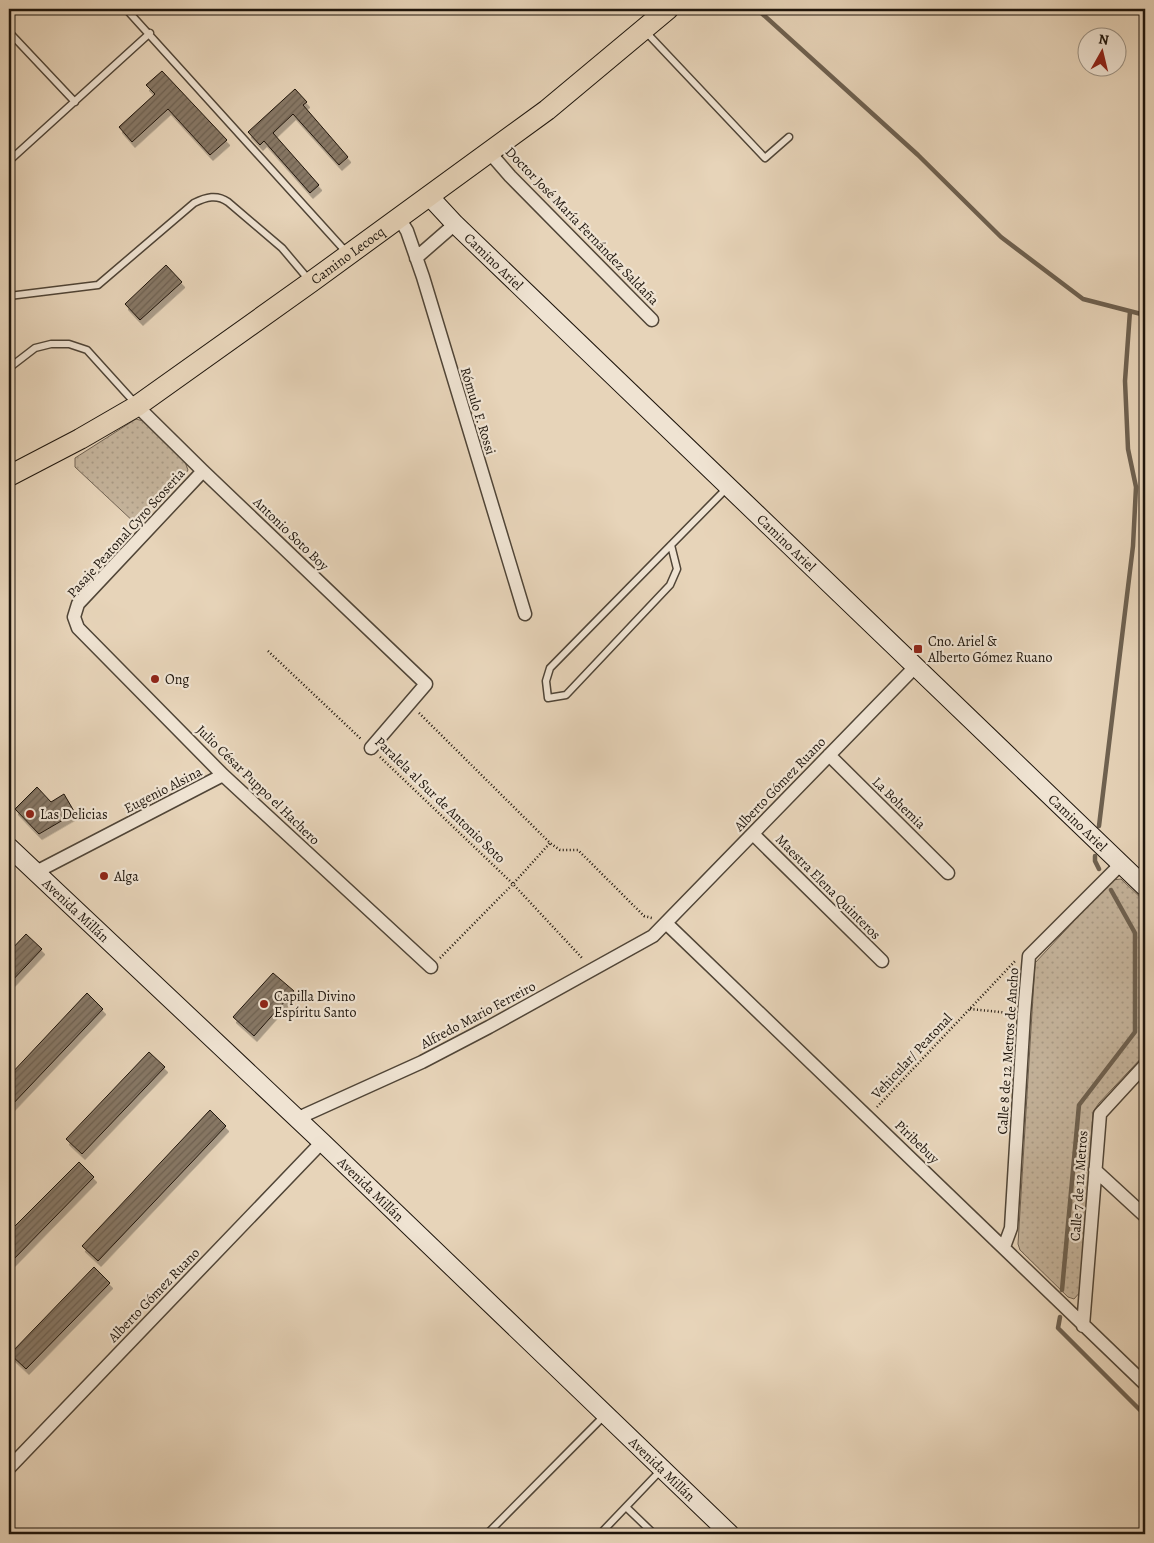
<svg xmlns="http://www.w3.org/2000/svg" width="1154" height="1543" viewBox="0 0 1154 1543" font-family="Alegreya,serif">
<style>
.grass{fill:url(#grass-dots);stroke:#726454}
.lines{fill:none;stroke-linecap:round;stroke-linejoin:round}
.stream{stroke:#6e6150;stroke-width:4.5}
.building{fill:url(#building-hatch);stroke:#1e150c;filter:url(#shadow)}
.lane-casing{stroke:#504537;stroke-width:9}
.street-casing{stroke:#504537;stroke-width:15}
.secondary-casing{stroke:#1e150c;stroke-width:20}
.primary-casing{stroke:#1e150c;stroke-width:22}
.path{stroke:#1e150c;stroke-width:2.5;stroke-dasharray:1 2.5;stroke-linecap:butt}
.lane{stroke:#efe3d2;stroke-width:6}
.street{stroke:#efe3d2;stroke-width:12}
.secondary{stroke:#efe3d2;stroke-width:18}
.primary{stroke:#e7d4b9;stroke-width:20}
.poi-dot{fill:#8f2418;stroke:#efe3d2;stroke-width:2}
.labels{text-anchor:middle;dominant-baseline:central;stroke-width:4.5;stroke-linejoin:round;paint-order:stroke}
.street-label{font-size:14px;fill:#1e150c;stroke:#efe3d2}
.poi-label{font-size:14px;fill:#1e150c;stroke:#efe3d2;text-anchor:start}
</style>
<defs>
<pattern id="grass-dots" width="8" height="8" patternUnits="userSpaceOnUse" patternTransform="scale(1.25)"><rect width="8" height="8" fill="#c5b49c"/><path d="M2 2h.1M6 6h.1" fill="none" stroke="#a99a85" stroke-width="1.8" stroke-linecap="round"/></pattern>
<pattern id="building-hatch" width="6" height="6" patternUnits="userSpaceOnUse" patternTransform="scale(1.25)"><rect width="6" height="6" fill="#877866"/><path d="M-1 1l2-2M0 6l6-6M5 7l2-2" fill="none" stroke="#6e6152"/></pattern>
<filter id="shadow"><feDropShadow dx="3" dy="5.5" stdDeviation="0" flood-color="#0004"/></filter>
</defs>
<rect width="100%" height="100%" fill="#e7d4b9"/>
<filter id="stains"><feTurbulence type="fractalNoise" baseFrequency=".004" numOctaves="4"/><feColorMatrix values="0 0 0 0 .2 0 0 0 0 .09 0 0 0 0 .02 0 0 0 .5 -.17"/></filter>
<radialGradient id="worn" r=".72"><stop offset=".6" stop-color="#630" stop-opacity="0"/><stop offset="1" stop-color="#630" stop-opacity=".3"/></radialGradient>
<path class="grass" d="M136 419 143 421 185 462 188 470 185 475 136 524 75 467V458Z
M1121 879 1145 902V1054L1099 1103 1093 1112 1081 1291 1074 1299 1068 1297 1020 1250 1018 1244 1035 963 1112 880Z"/>
<g class="lines">
<path class="stream" d="M757 9 918 155 1001 237 1083 299 1145 315
M1099 826 1133 546 1136 487 1128 449 1125 381 1130 311
M1095 856V861L1099 869
M1062 1290 1079 1105 1135 1032V933L1111 890
M1060 1317 1058 1328 1145 1415"/>
</g>
<path class="building" d="M162 71 227 140 210 155 168 109 132 142 119 127 155 94 146 85Z
M295 89 307 102 303 105 348 157 339 165 293 114 273 133 319 185 310 193 264 141 260 145 248 132Z
M166 265 182 282 140 320 125 304Z
M37 787 51 802 64 794 75 813 39 834 15 809Z
M26 934 42 949 9 984V952Z
M273 973 294 991 254 1036 233 1017Z
M87 993 103 1009 9 1108V1076Z
M149 1052 165 1067 82 1154 66 1139Z
M210 1110 226 1126 98 1261 82 1246Z
M79 1162 94 1177 9 1264V1232Z
M94 1267 110 1283 26 1369 10 1354Z"/>
<g class="lines">
<g class="lane-casing">
<path id="lane" d="M126 9 348 254
M645 31 765 158 789 137
M9 32 75 102
M9 161 150 33
M9 296 98 285 194 203C206 197 217 194 228 202L282 248 309 280
M9 368 35 348 51 344H69L87 350 135 403
M671 545 677 569 670 585 566 695 548 698 546 681 550 668 727 488
M626 1507 654 1534
M487 1534 604 1416
M600 1534 661 1470"/>
</g>
<g class="street-casing">
<path id="street" d="M490 153 510 176 652 320
M399 218 407 231 423 277 525 614
M416 258 455 224
M137 406 203 471 426 684 371 748
M203 471 78 604 74 617 78 628 223 775 431 967
M829 755 948 873
M753 834 882 961
M36 872 223 775
M666 923 1145 1384
M296 1119 422 1062 489 1027 653 936 916 666
M1095 1170 1145 1216
M1004 1247 1011 1228 1024 1014 1029 956 1121 864
M1083 1326 1100 1114 1145 1065
M9 1468 322 1142"/>
</g>
<g class="secondary-casing">
<g id="secondary">
<path id="s1" d="M429 196 455 224 1145 887"/>
<path id="s2" d="M9 847 322 1142 730 1534"/>
</g>
</g>
<g class="primary-casing">
<g id="primary">
<path id="s3" d="M9 476 80 439 137 406 311 282 547 110 668 9"/>
</g>
</g>
<path class="path" d="M268 651 361 739
M419 713 550 843 560 850H578L644 916 652 918
M380 757 513 884 583 959
M440 958 513 884 550 843
M970 1009 1010 1013
M877 1107 1016 960"/>
<use href="#lane" class="lane"/>
<use href="#street" class="street"/>
<use href="#secondary" class="secondary"/>
<use href="#primary" class="primary"/>
</g>
<g class="poi-dot">
<rect x="913" y="644" width="10" height="10" rx="2.5"/>
<circle cx="155" cy="679" r="5"/>
<circle cx="30" cy="814" r="5"/>
<circle cx="104" cy="876" r="5"/>
<circle cx="264" cy="1004" r="5"/>
</g>
<g class="labels">
<g class="street-label">
<text transform="translate(582 226) rotate(46)">Doctor José María Fernández Saldaña</text>
<text stroke="none"><textPath href="#s3" startOffset="405">Camino Lecocq</textPath></text>
<text stroke="none"><textPath href="#s1" startOffset="92">Camino Ariel</textPath></text>
<text transform="translate(478 411) rotate(73)">Rómulo F. Rossi</text>
<text transform="translate(126 533) rotate(-48)">Pasaje Peatonal Cyro Scoseria</text>
<text transform="translate(291 534) rotate(44)">Antonio Soto Boy</text>
<text stroke="none"><textPath href="#s1" startOffset="498">Camino Ariel</textPath></text>
<text transform="translate(780 784) rotate(-46)">Alberto Gómez Ruano</text>
<text transform="translate(258 785) rotate(44)">Julio César Puppo el Hachero</text>
<text transform="translate(163 790) rotate(-27)">Eugenio Alsina</text>
<text transform="translate(440 800) rotate(44)">Paralela al Sur de Antonio Soto</text>
<text transform="translate(899 803) rotate(44)">La Bohemia</text>
<text stroke="none"><textPath href="#s1" startOffset="902">Camino Ariel</textPath></text>
<text transform="translate(828 887) rotate(45)">Maestra Elena Quinteros</text>
<text stroke="none"><textPath href="#s2" startOffset="92">Avenida Millán</textPath></text>
<text transform="translate(478 1015) rotate(-28)">Alfredo Mario Ferreiro</text>
<text transform="translate(1008 1051) rotate(-86)">Calle 8 de 12 Metros de Ancho</text>
<text transform="translate(912 1056) rotate(-47)">Vehicular/ Peatonal</text>
<text transform="translate(917 1142) rotate(44)">Piribebuy</text>
<text transform="translate(1079 1186) rotate(-86)">Calle 7 de 12 Metros</text>
<text stroke="none"><textPath href="#s2" startOffset="498">Avenida Millán</textPath></text>
<text transform="translate(154 1295) rotate(-46)">Alberto Gómez Ruano</text>
<text stroke="none"><textPath href="#s2" startOffset="902">Avenida Millán</textPath></text>
</g>
<g class="poi-label">
<text x="928" y="641">Cno. Ariel &amp;<tspan x="928" dy="16">Alberto Gómez Ruano</tspan></text>
<text x="165" y="679">Ong</text>
<text x="40" y="814">Las Delicias</text>
<text x="114" y="876">Alga</text>
<text x="274" y="996">Capilla Divino<tspan x="274" dy="16">Espíritu Santo</tspan></text>
</g>
</g>
<rect width="1154" height="1543" fill="none" stroke="#e7d4b9" stroke-width="30"/>
<rect x="10" y="10" width="1134" height="1523" fill="none" stroke="#1e150c" stroke-width="2.5"/>
<rect x="15" y="15" width="1124" height="1513" fill="none" stroke="#1e150c"/>
<g transform="translate(1102 52) rotate(8)"><circle r="24" fill="#efe3d2" stroke="#9b9183"/>
<path d="M0-4L9 19L0 12L-9 19Z" fill="#8f2418"/>
<text y="-8" font-size="14" font-weight="bold" text-anchor="middle" fill="#1e150c">N</text>
</g>
<rect width="100%" height="100%" filter="url(#stains)"/>
<rect width="100%" height="100%" fill="url(#worn)"/>
</svg>
